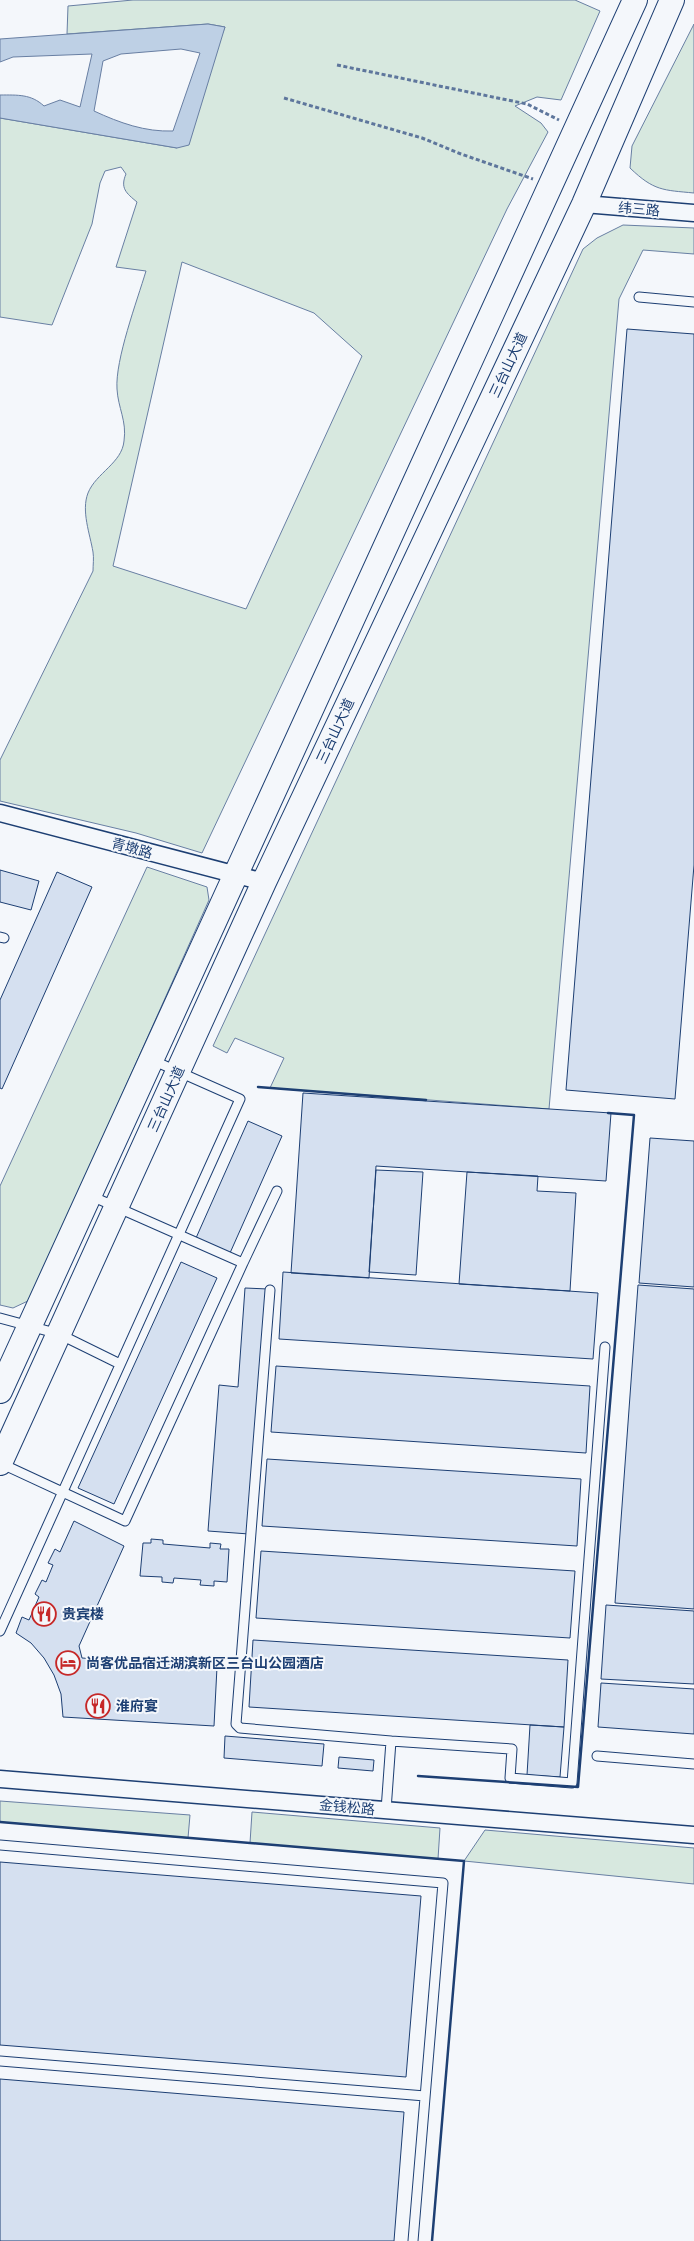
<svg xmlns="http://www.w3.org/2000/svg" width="694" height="2241" viewBox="0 0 694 2241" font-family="'Roboto Serif','Noto Sans SC',serif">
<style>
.green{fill:#d7e8df;stroke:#687fa3;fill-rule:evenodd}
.water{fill:#bed0e5;stroke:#687fa3;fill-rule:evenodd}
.building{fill:#d5e0f0;stroke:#1d3f73}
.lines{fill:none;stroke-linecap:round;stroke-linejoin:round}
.lane-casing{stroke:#1d3f73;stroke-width:11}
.street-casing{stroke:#1d3f73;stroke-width:19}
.secondary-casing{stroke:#1d3f73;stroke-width:26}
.path{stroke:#5e769c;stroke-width:3;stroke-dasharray:4 2.5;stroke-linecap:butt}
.lane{stroke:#f4f7fb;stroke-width:9}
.street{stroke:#f4f7fb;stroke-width:16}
.secondary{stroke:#f4f7fb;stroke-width:24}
.wall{stroke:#1d3f73;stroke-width:2.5}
.labels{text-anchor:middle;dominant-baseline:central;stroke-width:4;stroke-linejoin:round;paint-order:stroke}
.street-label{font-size:14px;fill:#1d3f73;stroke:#f4f7fb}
.poi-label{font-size:14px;font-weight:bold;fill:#1d3f73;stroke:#f4f7fb;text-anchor:start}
</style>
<rect width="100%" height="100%" fill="#f4f7fb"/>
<path class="green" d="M133 0H575L600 11 561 100 537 97 515 106 541 123 548 132 507 209 202 853 136 833 0 801V760L93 571C93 565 94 558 93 552 90 534 81 511 88 493 96 473 122 463 124 441 127 421 118 408 117 389 115 360 137 301 146 271L116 267 137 202C126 193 120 188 126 174L121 167 105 171 100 183 92 224 52 325 0 317V118L177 148 225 27 208 24 67 34 68 6ZM182 262 314 313 362 356 246 609 113 566Z
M694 24V193C663 190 654 191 630 168L632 146Z
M623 225 694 228V254L643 250 619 299 549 1109 270 1088 284 1058 235 1038 227 1053 213 1046 583 249 597 238Z
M147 867 207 887 209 900 30 1300 13 1308 0 1305V1186Z
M0 1801 190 1815 188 1838 0 1822Z
M252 1812 440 1828 438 1859 250 1843Z
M485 1830 694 1848V1884L464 1861Z"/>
<path class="water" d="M208 24 225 27 189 145 177 148 0 118V95C18 95 31 94 44 106L60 100 80 107 92 54 13 57 0 62V39ZM181 49 200 53 173 131C145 132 120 123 94 111L103 61 121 54Z"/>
<path class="building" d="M627 329 694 334V865L675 1099 566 1090Z
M0 870 39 881 31 910 0 902Z
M57 872 92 887 2 1089 0 1088V1000Z
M303 1093 611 1113 606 1181 376 1166 369 1278 291 1273Z
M248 1121 282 1136 230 1253 196 1238Z
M650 1138 694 1141V1287L639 1283Z
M376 1170 423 1172 416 1275 369 1272Z
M467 1172 538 1176 537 1191 576 1193 570 1291 459 1284Z
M181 1262 217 1278 114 1504 78 1488Z
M283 1272 598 1293 593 1359 279 1339Z
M638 1285 694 1289V1609L615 1603Z
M245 1288 268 1289 249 1534 208 1531 219 1385 238 1387Z
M276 1366 590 1386 586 1453 271 1432Z
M267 1459 581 1479 577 1546 262 1526Z
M74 1521 124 1546 79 1646 82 1658 217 1667 214 1726 63 1717 61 1694 54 1675 44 1658 31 1643 16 1633 22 1617 29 1620 39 1597 35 1594 42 1580 46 1582 53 1565 48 1563 55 1549 60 1552Z
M151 1539 163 1540V1544L210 1548V1543L221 1544 220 1549H229L227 1582 214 1581V1586L200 1585 201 1580 174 1578 173 1583 162 1582V1577L140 1576 143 1543H151Z
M261 1551 575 1571 570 1638 256 1618Z
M606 1605 694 1611V1684L601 1679Z
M253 1640 568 1660 564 1727 249 1707Z
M601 1683 694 1689V1734L598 1727Z
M530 1725 564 1727 560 1777 527 1775Z
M225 1736 324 1744 322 1766 224 1758Z
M339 1757 374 1760 373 1771 338 1768Z
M0 1862 421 1896 406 2077 0 2045Z
M0 2079 404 2112 394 2241H0Z"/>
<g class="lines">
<g class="lane-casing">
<path id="lane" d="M639 297 694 302
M0 937 4 938
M243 1263 277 1191
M270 1290 236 1724 240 1728 391 1741 386 1810
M0 1318 59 1334 120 1364
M0 1463 125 1521 243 1263 89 1195
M0 1631 240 1099 152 1060
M391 1741 512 1749 510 1778 572 1783 605 1347
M597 1756 694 1764
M0 1845 443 1883 413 2241
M0 2061 425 2096"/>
</g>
<g class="street-casing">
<path id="street" d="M584 204 694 213
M0 813 264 882
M0 1779 694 1835"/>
</g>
<g class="secondary-casing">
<path id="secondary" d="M0 1391 635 0
M0 1463 264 882 584 204 672 0"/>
</g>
<path class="path" d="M337 65 527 104 559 120
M284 98 422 138 461 154 533 179"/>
<use href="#lane" class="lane"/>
<use href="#street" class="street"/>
<use href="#secondary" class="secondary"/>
<path class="wall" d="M258 1087 426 1100
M418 1776 578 1787 634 1115 608 1113
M0 1822 464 1861 432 2241"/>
</g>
<defs>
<g id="restaurant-ring" transform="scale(1.25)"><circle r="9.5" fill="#f4f7fb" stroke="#c62828" stroke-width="1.5"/><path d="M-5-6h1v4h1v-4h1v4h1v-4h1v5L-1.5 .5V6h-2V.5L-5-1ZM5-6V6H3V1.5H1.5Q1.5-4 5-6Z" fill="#c62828"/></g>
<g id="hotel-ring" transform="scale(1.25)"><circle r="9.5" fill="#f4f7fb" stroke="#c62828" stroke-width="1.5"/><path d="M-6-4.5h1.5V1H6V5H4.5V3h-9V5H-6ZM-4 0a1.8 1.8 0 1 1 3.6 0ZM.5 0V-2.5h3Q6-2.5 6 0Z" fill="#c62828"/></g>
</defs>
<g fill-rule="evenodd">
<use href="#restaurant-ring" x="44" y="1614"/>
<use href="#hotel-ring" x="68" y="1663"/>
<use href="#restaurant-ring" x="98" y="1706"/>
</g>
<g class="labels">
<g class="street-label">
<text transform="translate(639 209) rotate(5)">纬三路</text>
<text transform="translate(508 365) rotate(-65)">三台山大道</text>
<text transform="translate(335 731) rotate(-65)">三台山大道</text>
<text transform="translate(132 848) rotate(15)">青墩路</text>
<text transform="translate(166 1099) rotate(-66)">三台山大道</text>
<text transform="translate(347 1807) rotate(5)">金钱松路</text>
</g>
<g class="poi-label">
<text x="62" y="1614">贵宾楼</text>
<text x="86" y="1663">尚客优品宿迁湖滨新区三台山公园酒店</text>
<text x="116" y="1706">淮府宴</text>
</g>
</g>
</svg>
